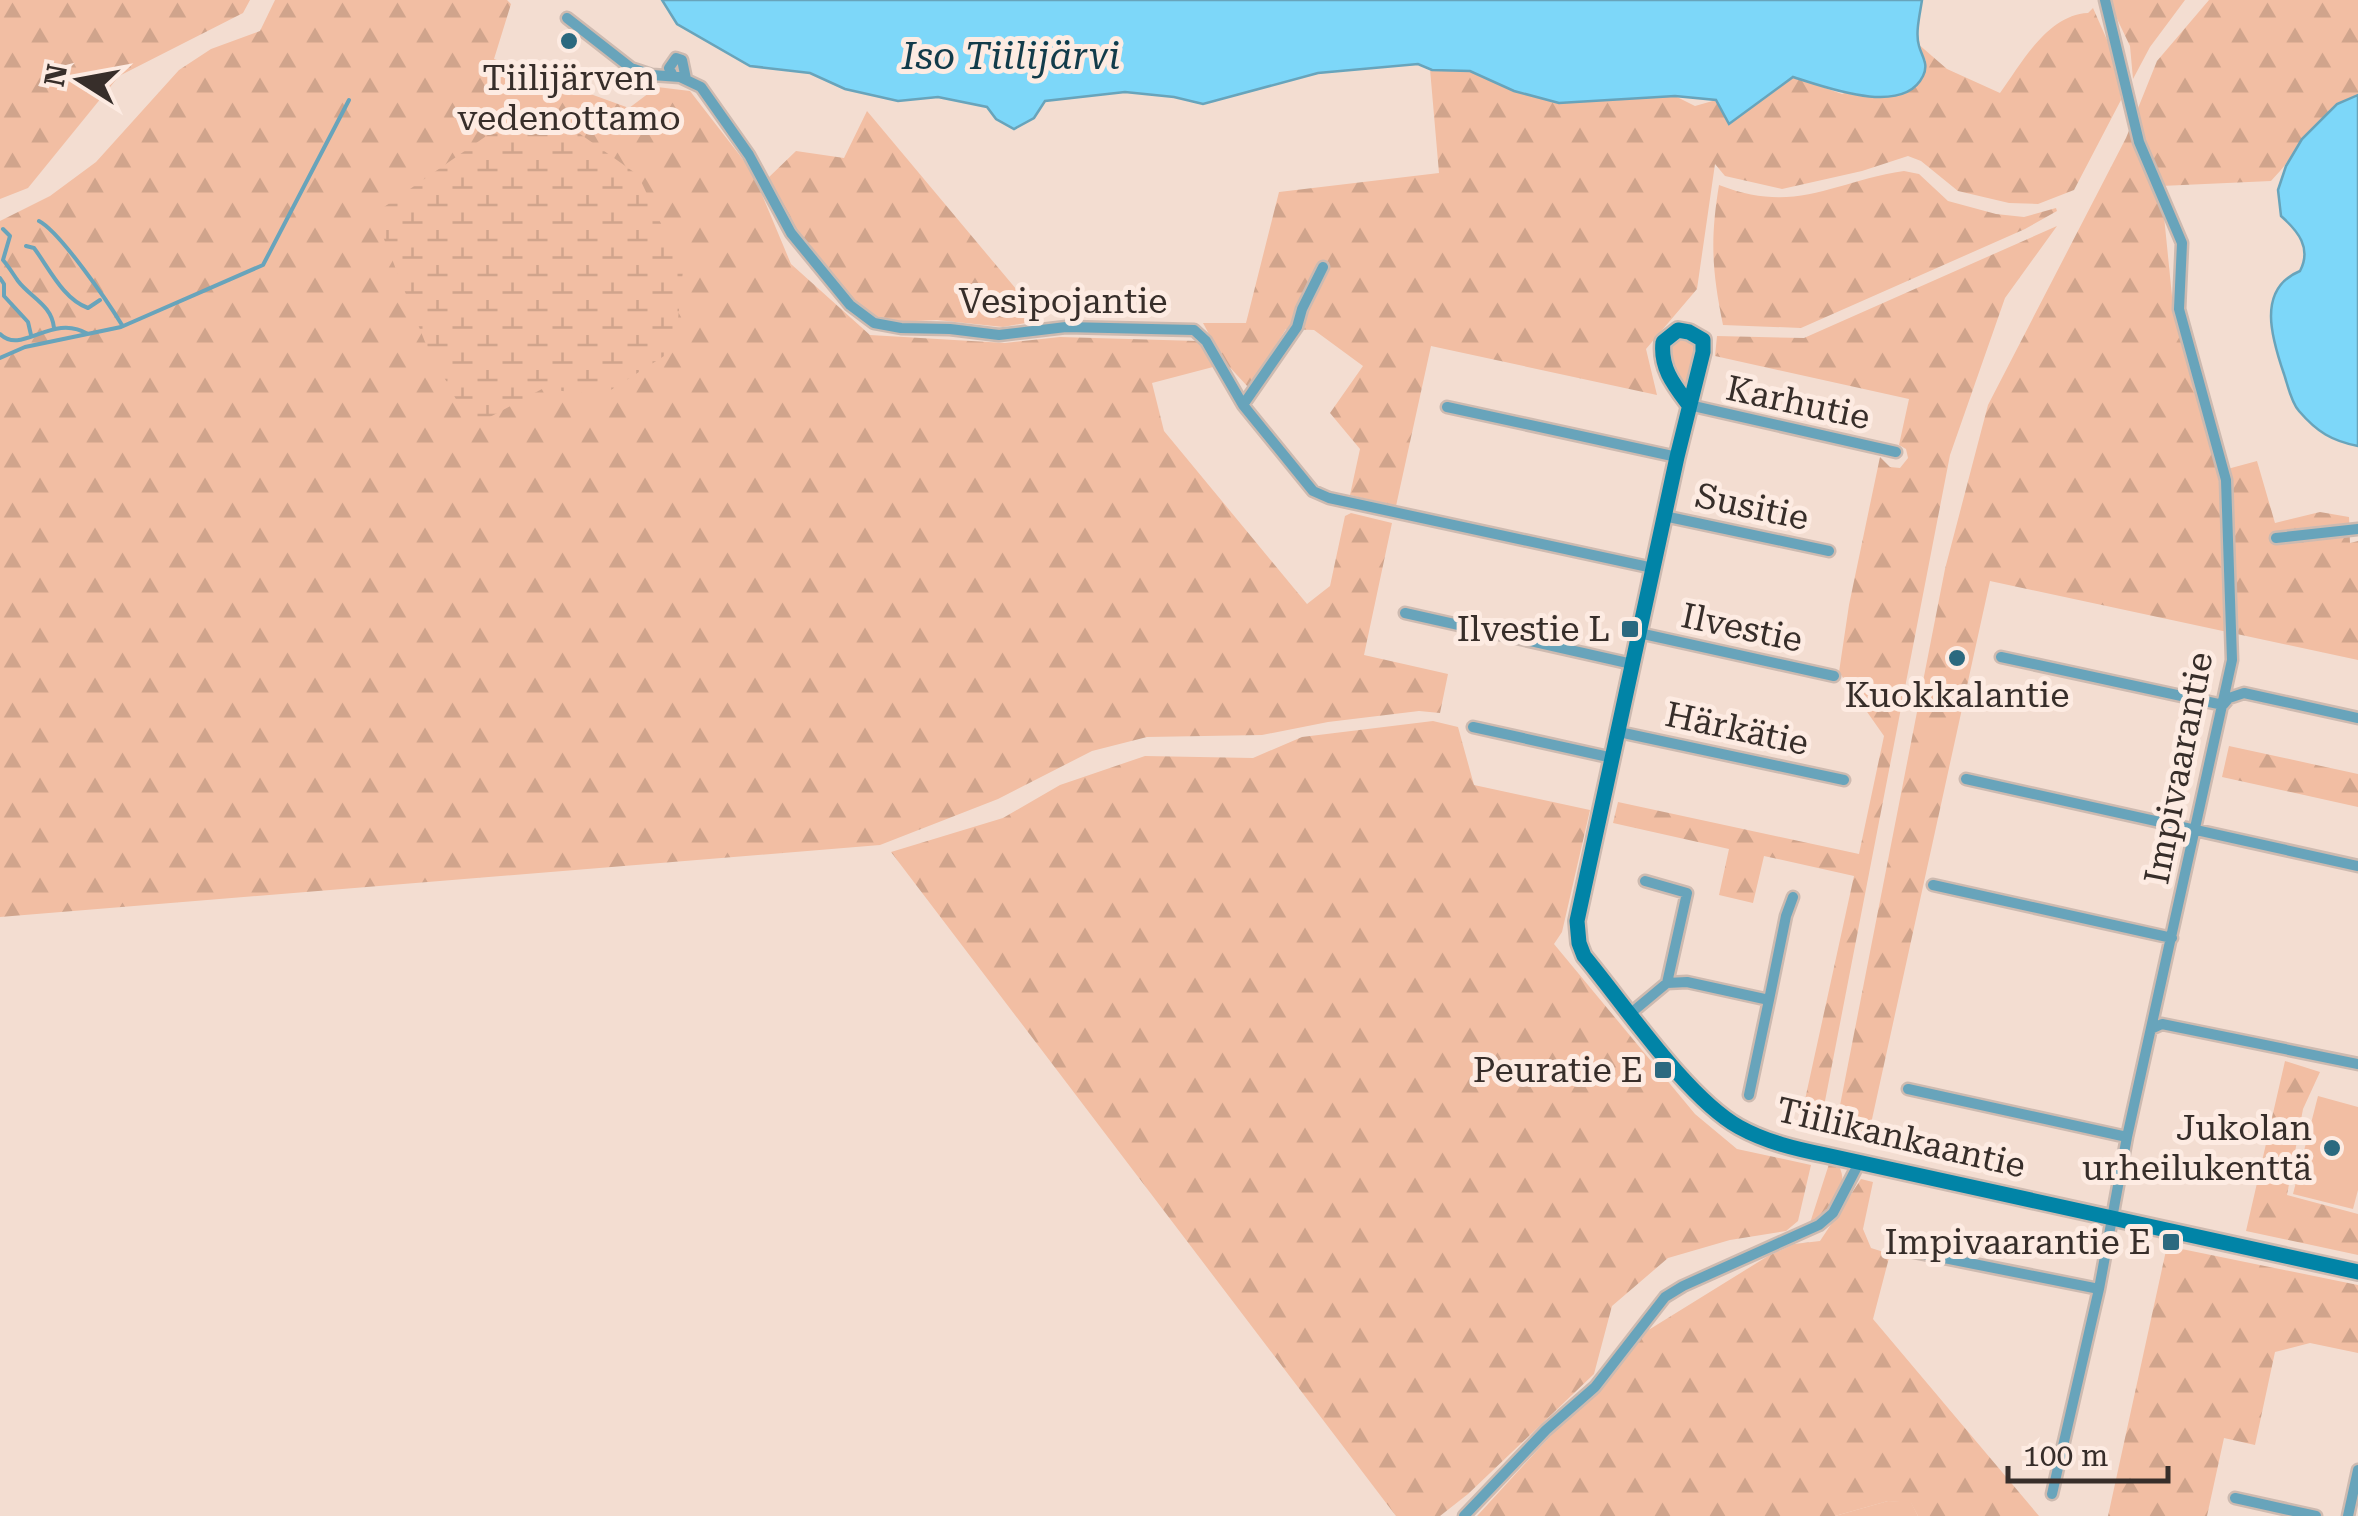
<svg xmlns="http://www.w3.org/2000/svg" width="2358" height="1516" viewBox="0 0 2358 1516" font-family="'Roboto Serif',serif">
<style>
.grass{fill:#f2bea3}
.forest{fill:url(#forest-firs)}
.wetland{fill:url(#wetland-marsh)}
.water{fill:#7dd7f9;stroke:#68a4bb;stroke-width:2.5}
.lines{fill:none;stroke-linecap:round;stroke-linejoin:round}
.stream{stroke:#68a4bb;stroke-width:4}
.street-casing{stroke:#cdbab0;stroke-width:15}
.secondary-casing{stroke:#cdbab0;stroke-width:20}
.street{stroke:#68a4bb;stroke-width:10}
.secondary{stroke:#0184a7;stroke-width:15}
.poi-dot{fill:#2b697f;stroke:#fdebe2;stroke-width:4}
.labels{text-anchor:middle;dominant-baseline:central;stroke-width:10;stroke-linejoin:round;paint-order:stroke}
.poi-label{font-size:35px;fill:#372e2a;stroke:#fdebe2;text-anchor:end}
.street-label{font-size:35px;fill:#372e2a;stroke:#fdebe2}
.water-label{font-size:38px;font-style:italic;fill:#123b4a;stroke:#fdebe2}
</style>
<defs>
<pattern id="forest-firs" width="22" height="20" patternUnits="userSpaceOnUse" patternTransform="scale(2.5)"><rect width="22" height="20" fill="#f2bea3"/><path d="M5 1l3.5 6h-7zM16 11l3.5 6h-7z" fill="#d0a48c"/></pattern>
<pattern id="wetland-marsh" width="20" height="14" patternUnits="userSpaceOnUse" patternTransform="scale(2.5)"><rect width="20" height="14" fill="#f2bea3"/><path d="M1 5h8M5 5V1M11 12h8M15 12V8" fill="none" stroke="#d0a48c"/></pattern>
</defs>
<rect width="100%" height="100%" fill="#f3ddd1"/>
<path class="grass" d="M1678 335 1692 338 1695 347 1687 394 1675 381 1667 349Z
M2318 1096 2358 1107V1190L2353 1209 2293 1194Z
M1888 1501 1911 1502 1918 1516H1835Z"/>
<path class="forest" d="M0 0H250L243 13 119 76 28 188 0 199Z
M275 0H507L511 4 494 59 629 108 657 87 690 91 752 171 791 264 870 335 1005 343 1060 337 1198 341 1213 367 1152 383 1164 431 1307 604 1330 586 1345 516 1351 513 1392 523 1364 655 1448 674 1440 713 1419 711 1328 722 1262 735 1147 737 1092 751 998 799 880 845 0 917V221L50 196 96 162 179 70 211 49 260 31Z
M2108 0H2185L2150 47 2133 79 2130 46Z
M2209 0H2358V95C2317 112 2301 150 2271 181L2161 186 2173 306 2220 471 2257 461 2275 523 2320 512 2349 517 2350 543 2358 541V660L1990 581 1867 1142 1834 1136 1945 569 1988 405 2126 138 2157 61Z
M2093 8 2115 58 2121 100 2074 190 2038 204 2009 203 1958 191 1921 161 1908 156 1862 171 1782 189 1725 176 1715 164 1697 289 1646 349 1657 395 1431 346 1396 506 1350 495 1360 449 1330 413 1363 366 1314 330 1286 329 1249 388 1223 360 1203 323H1246L1279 192 1439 173 1430 69 1470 71 1514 91 1559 103 1675 96 1695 106 1716 100 1730 124 1794 77 1842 94 1926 61 1917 43 1947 69 2000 93C2022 63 2047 15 2088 13Z
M867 111 1042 320 1003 327 937 320 893 322 868 316 795 230 767 179 796 151 844 158Z
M1904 171 1919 174 1948 201 1996 214 2024 217 2056 208 2057 211 2025 229 1801 328 1723 325C1712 271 1710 240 1719 185 1796 215 1831 182 1904 171Z
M2057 226 2005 298 1950 455 1819 1132 1799 1127 1854 876 1764 856 1753 903 1719 895 1729 849 1613 823 1618 802 1859 854 1884 736 1839 672 1849 605 1880 457 1890 467 1900 468 1908 458 1906 449 1899 445 1909 399 1715 356 1717 336 1804 338Z
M1433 721 1458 727 1474 785 1590 810 1562 932 1554 944 1695 1114 1737 1149 1811 1165 1798 1221 1786 1231 1730 1240 1668 1258 1612 1306 1594 1374 1468 1494 1440 1516H1396L891 852 1003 818 1060 785 1145 756 1253 758 1302 737Z
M2229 746 2358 774V807L2222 777Z
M2285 1061 2320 1072 2303 1109 2287 1195 2358 1214V1255L2246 1231Z
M1829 1164 1839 1166C1851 1190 1830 1212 1810 1223Z
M1861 1179 1873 1182 1863 1229 1871 1248 1890 1254 1873 1319 2039 1516H1918L1911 1503 1888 1501 1835 1516H1477L1555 1431 1598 1393 1642 1334 1768 1256 1794 1244 1820 1241Z
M2167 1246 2358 1285V1353L2310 1343 2275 1352 2255 1445 2224 1438 2207 1516H2108Z"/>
<path class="wetland" d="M535 102 638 175 683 270 675 349 603 395 542 389 471 427 425 342 374 214Z"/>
<path class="water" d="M662 0H1922C1920 14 1915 33 1919 46 1922 57 1929 64 1923 76 1903 117 1825 87 1793 77L1729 124 1716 100 1675 96 1559 103 1514 91 1470 71 1432 70 1418 64 1318 73 1203 104 1174 97 1125 92 1045 101 1034 118 1014 129 996 119 987 107 938 97 898 101 845 89 810 73 750 66 677 24Z
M2358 95V446C2332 441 2317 432 2299 411 2291 402 2288 386 2284 374 2272 339 2256 289 2300 271 2312 248 2298 231 2281 216L2278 190 2286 166 2302 139 2337 104Z"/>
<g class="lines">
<path class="stream" d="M39 221C60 232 108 302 122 325
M3 229 10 236 3 260C9 267 13 274 18 281 30 297 52 305 54 328
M26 246 34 248C49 268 63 299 88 308L100 300
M0 278 4 284V296L28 322 31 335
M0 334C22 356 52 312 88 334
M0 358 25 347 121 327 263 265 349 100"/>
<g class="street-casing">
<path id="street" d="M567 18 631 68 652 75 680 77 701 87 749 155 791 233 850 305 874 323 901 328 950 329 999 335 1066 327 1194 330 1206 341 1243 405 1313 491 1329 498 1653 568
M673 76 669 68 676 58 682 60 686 79
M1243 405 1297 327 1302 309 1323 267
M1689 405 1896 452
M1447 407 1677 457
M1664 516 1829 551
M2276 538 2358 529
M1405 613 1632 664
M1639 633 1834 676
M2001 657 2223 705 2229 698 2244 693 2358 718
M1473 727 1613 758
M1619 732 1844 780
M1966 779 2358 866
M1933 885 2172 938
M1667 983 1687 982 1769 1000 1786 916 1793 897
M1631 1013 1667 983 1687 893 1645 881
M2151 1029 2162 1024 2358 1064
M1908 1089 2127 1137
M1749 1095 1769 1000
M1894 1248 2099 1289
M2052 1494 2099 1289 2127 1137 2232 660 2226 480 2179 309 2182 243 2139 142 2105 0
M2235 1498 2316 1516
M1464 1516 1546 1430 1595 1387 1665 1297 1683 1286 1819 1225 1833 1213 1859 1163
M2348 1516 2358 1470"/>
</g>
<g class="secondary-casing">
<path id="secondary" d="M1689 405C1674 385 1660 368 1663 342L1678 330 1689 332 1703 340V352L1677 457 1577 921 1579 943 1584 956C1624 1004 1686 1097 1739 1127 1766 1142 1796 1149 1826 1155L2358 1272"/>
</g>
<use href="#street" class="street"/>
<use href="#secondary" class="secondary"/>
</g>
<g class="poi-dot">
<circle cx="569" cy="41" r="10"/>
<rect x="1620" y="619" width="20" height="20" rx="5"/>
<circle cx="1957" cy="658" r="10"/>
<rect x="1653" y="1060" width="20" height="20" rx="5"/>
<circle cx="2332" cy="1148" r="10"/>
<rect x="2161" y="1232" width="20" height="20" rx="5"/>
</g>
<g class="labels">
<g class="poi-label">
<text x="569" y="78" text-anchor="middle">Tiilijärven<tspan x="569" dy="40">vedenottamo</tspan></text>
<text x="1610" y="629">Ilvestie L</text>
<text x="1957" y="695" text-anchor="middle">Kuokkalantie</text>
<text x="1643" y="1070">Peuratie E</text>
<text x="2312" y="1128">Jukolan<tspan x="2312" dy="40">urheilukenttä</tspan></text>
<text x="2151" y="1242">Impivaarantie E</text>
</g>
<g class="street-label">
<text x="1063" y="301">Vesipojantie</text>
<text transform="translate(1798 403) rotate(12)">Karhutie</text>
<text transform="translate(1752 507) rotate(12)">Susitie</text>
<text transform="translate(1742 628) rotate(12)">Ilvestie</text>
<text transform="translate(1737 729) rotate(12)">Härkätie</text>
<text transform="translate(2179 768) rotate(-79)">Impivaarantie</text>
<text transform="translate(1901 1138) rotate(13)">Tiilikankaantie</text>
</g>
<g class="water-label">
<text x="1011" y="56">Iso Tiilijärvi</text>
</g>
</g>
<g transform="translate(80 80) rotate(281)" stroke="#fdebe2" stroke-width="8" paint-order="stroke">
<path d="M0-8L18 38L0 25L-18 38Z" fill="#372e2a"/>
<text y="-15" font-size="28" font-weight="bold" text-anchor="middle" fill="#372e2a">N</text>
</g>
<path d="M2008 1466v15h160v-15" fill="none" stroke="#372e2a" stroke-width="5"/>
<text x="2023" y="1466" font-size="30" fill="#372e2a" stroke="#fdebe2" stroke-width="8" paint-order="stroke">100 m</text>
</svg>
